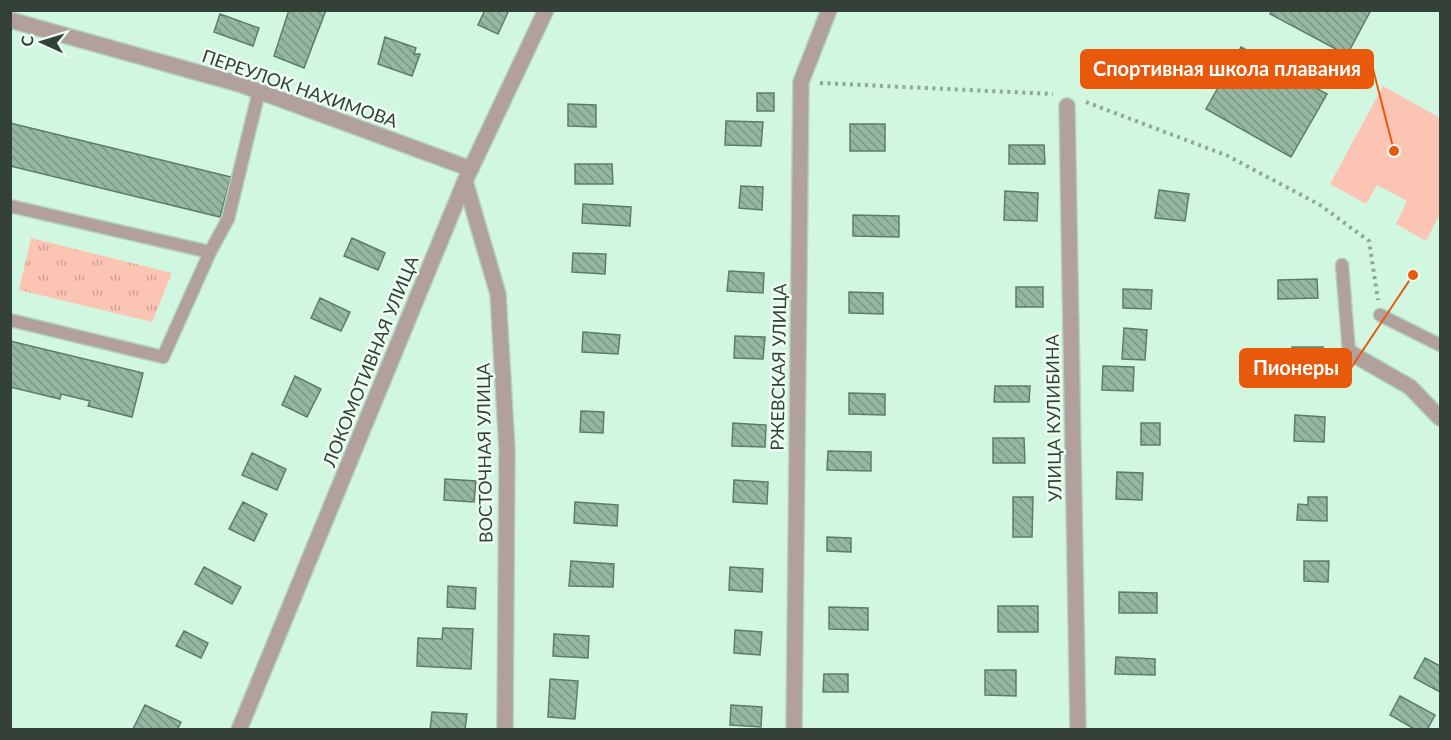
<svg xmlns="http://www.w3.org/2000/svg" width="1451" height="740" viewBox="0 0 1451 740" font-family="Lato,sans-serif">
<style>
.grass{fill:url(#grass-tufts)}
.garden{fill:#fcc4b3}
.building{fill:url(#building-back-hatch);stroke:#5c7d69;stroke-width:1.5}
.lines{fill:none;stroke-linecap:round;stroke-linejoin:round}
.lane-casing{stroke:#b2d3be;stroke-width:15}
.street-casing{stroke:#b2d3be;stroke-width:18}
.path{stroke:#8ea998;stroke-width:4;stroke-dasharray:3 4.5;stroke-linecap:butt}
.lane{stroke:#b1a09b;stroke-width:12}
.street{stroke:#b1a09b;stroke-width:15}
.labels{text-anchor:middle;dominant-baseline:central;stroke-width:5;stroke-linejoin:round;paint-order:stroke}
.street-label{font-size:18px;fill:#334138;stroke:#effef4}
.leader{fill:none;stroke:#e8590c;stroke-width:2}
.callout-dot{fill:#e8590c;stroke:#effef4;stroke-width:2}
.callout{fill:#e8590c;stroke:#e8590c;stroke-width:2}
.callout-label{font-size:20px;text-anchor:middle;font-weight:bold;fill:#fff}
</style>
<defs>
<pattern id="grass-tufts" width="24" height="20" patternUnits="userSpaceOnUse" patternTransform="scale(1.5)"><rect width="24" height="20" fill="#fcc4b3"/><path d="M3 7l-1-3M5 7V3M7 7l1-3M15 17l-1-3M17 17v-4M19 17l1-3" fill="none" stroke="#cda193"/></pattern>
<pattern id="building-back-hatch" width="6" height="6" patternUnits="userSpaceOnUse" patternTransform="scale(1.5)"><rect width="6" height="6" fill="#96b8a3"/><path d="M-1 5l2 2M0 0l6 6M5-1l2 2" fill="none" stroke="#7b9786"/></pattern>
</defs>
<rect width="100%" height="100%" fill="#d2f7e0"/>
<path class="grass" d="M31 238 172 273 152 322 19 290Z"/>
<path class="garden" d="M1383 86 1440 118V214L1426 241 1396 224 1407 201 1377 185 1366 204 1330 184Z"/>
<path class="building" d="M289 10H326L304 68 274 56Z
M485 10H509L498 34 478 25Z
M1272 10H1371L1347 55 1270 14Z
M220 14 259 28 253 46 214 32Z
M385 37 416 48 414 54H420L412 76 378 64Z
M1241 47 1327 94 1291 157 1206 109Z
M757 93H774V111H757Z
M568 104 596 105V127L568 126Z
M726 121 763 122 761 146 725 145Z
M10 123 231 177 220 217 10 166Z
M850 124H885V151H850Z
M1009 145H1044L1045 164H1009Z
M575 164H612L613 184H575Z
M741 186 763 187 762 210 739 208Z
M1159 190 1189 194 1185 221 1155 218Z
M1005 191 1038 193 1037 221 1004 220Z
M583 204 631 207 630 226 582 223Z
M853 215 899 216V237L853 236Z
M352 238 385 253 378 270 344 256Z
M573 253 606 254 605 274 572 272Z
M729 271 764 273 763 293 727 291Z
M1317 279 1318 298 1278 299V280Z
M1016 287H1043V307H1016Z
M1123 289 1152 290 1151 309 1123 308Z
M849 292 883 293V314L849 313Z
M320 298 350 312 341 331 311 318Z
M1124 328 1147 330 1145 360 1122 359Z
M583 332 620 335 618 354 582 352Z
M735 336 765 337 763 359 734 358Z
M10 341 143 373 132 417 88 406 90 401 61 394 60 399 10 387Z
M1292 347H1323V368H1292Z
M1103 366 1134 367 1133 391 1102 390Z
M295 376 321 389 307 417 282 405Z
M995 386H1030L1029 402H994Z
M849 393 885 394V415L849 414Z
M581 411 604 412 603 433 580 432Z
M1295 415 1325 417 1324 442 1294 441Z
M733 423 766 425 765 447 732 446Z
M1141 423H1160V445H1141Z
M993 438H1024L1025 463H993Z
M828 451 871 452V471L827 470Z
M252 453 286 469 277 490 242 475Z
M1117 472 1143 473 1142 500 1116 499Z
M445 479 476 481 474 502 444 500Z
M734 480 768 482 767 504 733 502Z
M1013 497H1033L1032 537H1013Z
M1308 497H1327V521L1297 520 1298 504 1308 505Z
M243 502 267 514 254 541 229 529Z
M575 502 618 505 617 526 574 523Z
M827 537 851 538V552L827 551Z
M571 561 614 564 613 587 569 586Z
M1304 561H1329L1328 582 1304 581Z
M204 567 241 587 232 604 195 584Z
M730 567 763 569 762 592 729 590Z
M448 586 476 588 475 609 447 607Z
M1119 592 1157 593V613H1119Z
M998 606H1038V632H998Z
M829 607 868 608V630L829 629Z
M443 628 473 629 471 669 417 666 418 638 442 639Z
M735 630 762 632 760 655 734 653Z
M184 631 208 643 201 658 176 646Z
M554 634 589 636 588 658 553 656Z
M1116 657 1155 659V675L1115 674Z
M1425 658 1440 666V692L1414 678Z
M985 670H1016V696L985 695Z
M824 674H848V692H823Z
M550 679 578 681 575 719 548 717Z
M1400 696 1435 715 1427 730H1416L1390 715Z
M145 705 181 722 177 730 133 729Z
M731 705 762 707 761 727 730 725Z
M432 712 467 714 465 730H430Z"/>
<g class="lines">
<g class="lane-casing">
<path id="lane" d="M10 206 210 252 228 219 259 91
M1342 265 1349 352
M1380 315 1440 345
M10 320 163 357 210 252"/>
</g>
<g class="street-casing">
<path id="street" d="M10 20 239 84 471 169
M1067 106 1078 730
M465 181 498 294 507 450 505 730
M1349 352 1410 387 1440 418
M239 730 465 181 546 10
M794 730 801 82 829 10"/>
</g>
<path class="path" d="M820 83 1053 94
M1086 102 1228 156 1320 205 1369 241 1378 300"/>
<use href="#lane" class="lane"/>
<use href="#street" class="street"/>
</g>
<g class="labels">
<g class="street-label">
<text transform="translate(300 88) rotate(19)">ПЕРЕУЛОК НАХИМОВА</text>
<text transform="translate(370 361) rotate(-68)">ЛОКОМОТИВНАЯ УЛИЦА</text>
<text transform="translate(778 367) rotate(-89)">РЖЕВСКАЯ УЛИЦА</text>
<text transform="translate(1053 418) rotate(-91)">УЛИЦА КУЛИБИНА</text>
<text transform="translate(484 453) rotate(-91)">ВОСТОЧНАЯ УЛИЦА</text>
</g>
</g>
<path class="leader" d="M1394 151L1373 69M1413 275L1351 368"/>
<g class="callout-dot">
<circle cx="1394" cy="151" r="6"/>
<circle cx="1413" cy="275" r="6"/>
</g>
<g class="callout">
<rect x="1081" y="50" width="292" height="38" rx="6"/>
<rect x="1240" y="349" width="111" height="38" rx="6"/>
</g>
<g class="callout-label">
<text x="1227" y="76">Спортивная школа плавания</text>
<text x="1296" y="375">Пионеры</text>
</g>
<rect width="1451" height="740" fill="none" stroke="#334138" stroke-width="24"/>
<g transform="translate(42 42) rotate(274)" stroke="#effef4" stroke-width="4.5" paint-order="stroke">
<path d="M0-4.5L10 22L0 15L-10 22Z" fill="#334138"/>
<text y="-9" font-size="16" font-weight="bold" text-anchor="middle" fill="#334138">С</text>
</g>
</svg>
